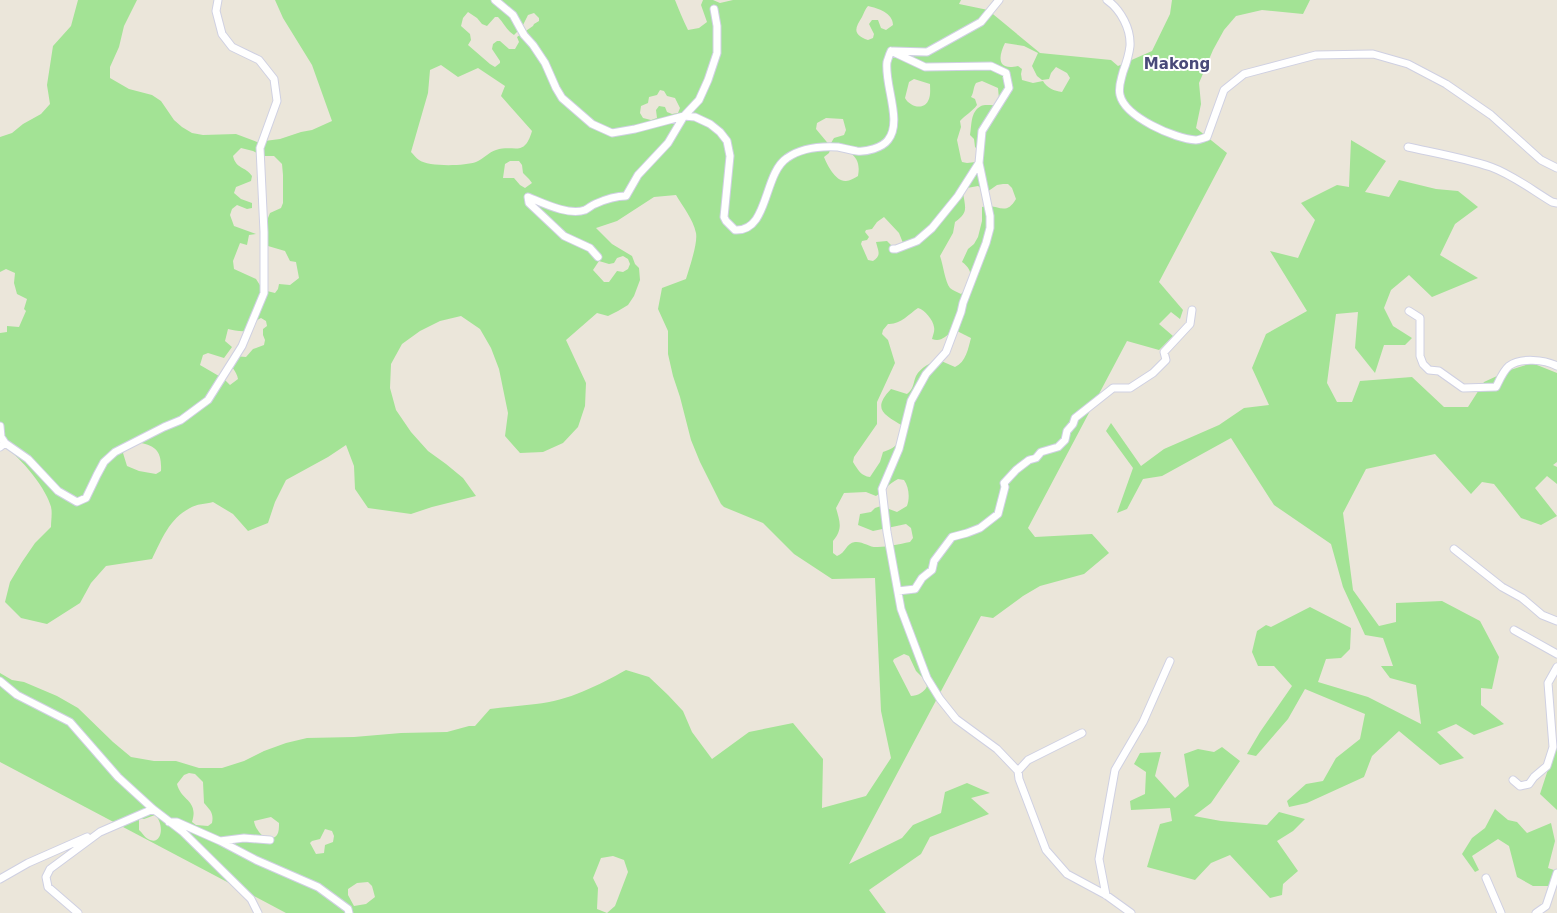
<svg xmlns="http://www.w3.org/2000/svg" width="1557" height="913" viewBox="0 0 1557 913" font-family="'DejaVu Sans',sans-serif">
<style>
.green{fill:#a3e395;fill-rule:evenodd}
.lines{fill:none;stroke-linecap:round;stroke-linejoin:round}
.minor-casing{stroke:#cfd0e2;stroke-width:9}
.minor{stroke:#fff;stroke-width:7}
.labels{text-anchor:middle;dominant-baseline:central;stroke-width:4;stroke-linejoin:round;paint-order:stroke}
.quarter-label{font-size:15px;font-weight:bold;fill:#494a79;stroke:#fff}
</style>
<rect width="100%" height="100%" fill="#ebe6da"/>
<path class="green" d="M78 0H137L124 26 119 47 110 67V78L129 89 152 95 161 101 174 120 182 127 192 133 203 135 236 134 257 142 280 139 301 132 312 130 332 121 312 65 283 18 275 0H675C679 10 683 20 688 30L699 28 707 22 701 5 703 0H713L720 3 733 0H961L959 4 988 10 1040 53 1111 60 1118 66 1152 51 1170 14 1172 0H1310L1303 14 1262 10 1236 16 1224 30 1213 50 1199 83 1201 104 1196 128 1227 153 1159 282 1183 310 1180 319 1171 312 1159 324 1173 336 1159 350 1127 341 1028 528 1035 537 1092 534 1109 553 1084 574 1040 586 1023 596 993 618 981 616 849 864 902 838 913 825 941 813 945 792 967 783 990 793 971 798 989 814 930 837 921 854 869 890 886 913H607L615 906 628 872 624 860 613 856 601 858 593 878 598 888 597 909 607 913H286L0 762V673L12 680 24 682 57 696 78 708 113 742 131 757 154 761H176L199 768H222L244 761 264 751 286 743 307 738 354 737 401 733 447 732 469 726H475L490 709C506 707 521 706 536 704 568 701 599 685 626 670L649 677 668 695 683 711 692 732 712 759 749 732 793 723 823 759 822 808 866 796 891 758 881 711 875 578 832 579 794 554 763 523 724 507 721 504 700 462 691 440 680 397 673 376 668 354V331L658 309 662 288 686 279C689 269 698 243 696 233 693 219 683 207 676 195L654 197 617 221 596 228 612 244 632 256 635 264 639 268 640 280 634 296 628 305 618 311 608 316 597 313 566 340 586 383 585 406 578 427 563 443 543 452 520 453 505 436 508 413 499 369 491 348 480 329 461 316 440 321 420 331 402 344 391 364 390 388 396 410 411 432 428 451 446 464 463 478 476 496 432 507 411 514 368 508 355 489 354 466 346 445 328 457 286 480 275 502 268 523 248 531 233 514 213 502C206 504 196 504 190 508 169 519 162 539 152 559L106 566 91 583 80 603 47 624 21 618 5 602 10 582 22 562 35 543 51 527C51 520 53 510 50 504 45 487 16 450 0 446V333L7 332V326L19 327 26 311 24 309 27 299 17 294 14 283 15 273 6 269 0 272V137L12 133 23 124 41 114 50 104 47 85 53 46 71 26ZM868 6C878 8 893 13 893 25L886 30 881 28 878 20H872L869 24 874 34 873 38 868 40C852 34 855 28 862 17 864 13 865 9 868 6ZM468 12 477 18 482 24 487 26 495 17H498C504 23 507 31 514 35L522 27 528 15 534 13 539 18V21L534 24 533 26 517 37 519 42 515 49H509L500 41H497L493 44 492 49 500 61V63L495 67 490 64 468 45 471 40 470 34 461 26 463 18ZM1005 43 1024 46 1038 53 1032 66 1037 76 1042 80 1049 79 1051 73 1056 67 1067 73 1070 78 1062 92C1054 91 1047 88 1043 81L1033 83 1022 80 1021 74 1022 69 1018 66C997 71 998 57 1005 43ZM441 65 458 77 478 68 505 86 501 96 532 131C524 158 515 144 496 150 489 152 483 159 476 162 465 166 428 167 419 160 416 158 413 154 411 152L428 93 430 70ZM914 79 930 84C930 89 931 96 928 101 923 111 909 106 905 98L909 82ZM982 81 998 88 999 99 997 105C993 106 985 104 981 106 970 112 972 125 970 135L974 139 975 147 979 151 976 162 967 163 962 162 961 159 957 140 961 127 960 121C965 115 972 112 977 105L975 99 971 97C974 92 973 88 976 83ZM660 90 664 91 667 96 675 98 680 108 678 113 672 114 667 112 665 107 659 106 656 110 657 118 651 120 643 118 640 113 641 106 648 103 649 97 657 95ZM826 118 843 119 846 130 844 135 834 138 831 143C848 152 862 154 858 176 854 178 850 181 846 181 836 182 827 165 824 157L829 153 831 147 816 129 817 123ZM241 148 253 151 263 156H274L282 164 283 175V203L281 208 270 213 268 218V246L285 251 290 261 296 262 299 278 290 285 279 284 278 289 275 293 263 290 256 279 234 269 233 261 240 243 247 245 249 235 256 234 234 226 230 215 232 209 237 205 247 209 252 208V203L241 199 234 193 236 187 251 181 252 176C245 166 236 169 233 156ZM510 161H519L522 165 523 173 529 179 532 183 525 188 520 185 514 178H503L505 164ZM1003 184H1008L1012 188 1016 199C1005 218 997 202 982 207V221L978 237 974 244 968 249 962 262C965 264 969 268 970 272 971 279 967 290 961 294 957 292 952 290 950 288 945 282 943 264 940 256L953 233 955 222C969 212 965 208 963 192L967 188 978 186 987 192 997 185ZM884 217 899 233 903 243 893 247 887 241 876 242C878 251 882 255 873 261L868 260 861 244 862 241 867 240 869 237 865 232 866 230 872 229 877 222ZM623 256 628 259 630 264 628 269 623 272 617 271 609 282H604L593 270 599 261 609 264 614 263 617 258ZM918 308C925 310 933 320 934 327 935 331 933 335 932 339 941 342 945 337 952 331H957L971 338C968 349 966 362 955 367L939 360C930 363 921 367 916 376 913 383 914 389 907 394L891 389C871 410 885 415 903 426 900 441 899 447 883 452L880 462 870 477C861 476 858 470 853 462L854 457 877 424V402L895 363 888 340 882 334 883 330 888 324C900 325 909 314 918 308ZM261 318 266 321 267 326 263 329V335L265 340 264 345 253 349 246 357 234 356 229 359C230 367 237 371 238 379L230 385 224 379 200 365 203 355 208 353 224 358 232 347 225 341 228 329C234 330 244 333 249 330 254 326 254 321 261 318ZM136 442C156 445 162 451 161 471L156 474 139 471 127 466 123 453 131 444ZM898 479 904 480C909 487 910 498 907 506L897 512 881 506 875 508 871 512 860 514 858 525 873 531 906 524 911 528 913 538 910 542C899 544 888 547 878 547 870 548 863 541 855 542 846 543 846 553 837 556L833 553V541C843 529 840 522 836 508L844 493 866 492 876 496C885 490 888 484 898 479ZM904 654 909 656 916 671 922 677 927 686C925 692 917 696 911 696L893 661 894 659ZM189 773 195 774 203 782 204 803C210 810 214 813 212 823L208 826 196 825 192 822C199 800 181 801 177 784L184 775ZM155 815C165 824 162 847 148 839 144 837 142 832 139 830V818L144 819ZM271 817 279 823C279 827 279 832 277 835 268 846 255 830 254 821ZM325 829 332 831 334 836 333 842 325 845 324 853 316 854 310 843 312 841 320 839ZM368 882 372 886 375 897 366 904 354 906 348 895V889L357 883Z
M1351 140 1386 161 1365 192 1389 197 1399 180 1436 189 1458 191 1478 207 1455 224 1440 255 1478 278 1432 297 1409 275 1391 290 1384 308 1393 326 1412 338 1405 345H1384L1375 373 1355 348 1358 312 1336 314 1327 383 1337 402H1352L1360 381 1412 377 1444 407H1468L1484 382 1510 370 1532 363 1557 373V462L1553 465 1557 467V484L1547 476 1535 488 1557 516 1541 525 1521 518 1494 484 1482 482 1471 494 1435 454 1366 469 1343 513 1353 590 1379 626 1396 622V603L1442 601 1480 621 1499 657 1492 689 1481 688V705L1504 724 1474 735 1456 724 1437 732 1464 758 1440 765 1399 731 1372 756 1364 777 1307 803 1289 807 1287 801 1306 784 1323 781 1336 758 1360 739 1365 714 1305 689 1288 719 1256 756 1247 754 1260 732 1292 686 1274 666H1258L1252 652 1257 631 1266 625 1271 627 1310 607 1351 628 1350 649 1341 658 1326 659 1318 682 1368 697 1421 724 1416 685 1390 678 1381 666H1393L1383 638 1365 635 1343 587 1331 544 1274 505 1231 438 1162 476 1143 479 1127 509 1117 513 1133 468 1106 431 1111 423 1141 466 1164 449 1219 425 1244 408 1269 405 1252 368 1266 334 1307 311 1270 251 1298 258 1315 220 1301 203 1337 185 1349 187Z
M1222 747 1240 761 1211 803 1194 816 1221 821 1267 825 1279 812 1305 819 1293 831 1277 841 1298 871 1283 884 1282 895 1270 898 1230 855 1211 863 1195 880 1147 867 1160 824 1172 821 1170 808 1131 810 1130 801 1145 794 1146 772 1134 764 1140 753 1161 752 1155 776 1175 798 1189 786 1184 754 1198 749 1214 752Z
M1555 748 1557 749V810L1540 794Z
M1495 809 1508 820 1517 822 1527 833 1551 823 1555 841 1548 868 1557 871 1552 886H1533L1517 877 1509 846 1498 839 1472 856 1479 870 1475 872 1462 854 1472 838 1485 828Z"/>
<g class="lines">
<g class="minor-casing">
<path id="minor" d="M495 0 513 15 524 35 533 45 545 63 556 88 562 98 592 124 612 133 635 129 684 116 695 117 710 124 720 132 727 141 730 156 724 217 726 221 735 230C769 232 763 174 787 158 801 148 821 146 838 147 844 148 850 150 857 151 866 152 882 148 888 140 903 122 884 84 887 62 888 59 889 55 891 51
M1107 0C1121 10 1131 29 1130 46 1129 55 1126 64 1123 72 1121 80 1118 87 1120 95 1125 117 1175 139 1196 140 1199 140 1203 138 1207 137L1224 90 1244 74 1316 55 1373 54 1408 64 1446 84 1491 115 1541 160 1557 168
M891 51 925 67 991 66 1006 73 1009 88 982 131 979 163 990 216V228L986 243 963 303 961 312 946 352 926 374 911 401 899 449 882 489 887 532 901 609 927 678 940 699 956 719 997 749 1018 771 1019 779 1046 850 1067 874 1106 895 1131 913
M893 51 927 52 981 22 999 0
M1408 147C1435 153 1464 158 1491 167 1513 175 1532 190 1552 202L1557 203
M893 249H896L917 241 932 228 958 196 979 163
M598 257 590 248 564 236 529 203 528 197C543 203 569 216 585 210 589 208 592 205 595 204 606 199 615 196 626 196L638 175 668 143 684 116 699 100 708 80 717 53V26L714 9
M1409 311 1420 318V356L1423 364 1429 370 1439 371 1463 388 1496 387C1499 381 1503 371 1509 366 1521 357 1545 360 1557 366
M0 426 1 437 5 443
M0 447 5 443 28 459 58 491 77 502 86 498 97 475 104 462 115 452 164 427 181 420 208 400 242 346 264 293V232L260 148 277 101 274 79 259 60 232 47 222 34 216 11 218 0
M1454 549 1502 587 1522 598 1542 615 1557 621
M898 591 915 589 922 578 932 570 934 561 952 537 967 533 980 528 998 514 1005 487 1004 483 1016 470 1029 460 1036 458 1041 452 1058 447 1065 440 1067 431 1073 424 1075 418 1113 388H1130L1153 373 1166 360 1164 352 1190 324 1192 310
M1514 630 1557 654
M0 681 17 695 70 722 118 777 153 809 183 832 251 899 258 913
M1018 771 1028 760 1082 733
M1513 780 1520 786 1529 784 1534 777 1547 766 1553 747 1548 683 1557 667
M169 822H177L220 841 244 838 270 840
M220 841 256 860 318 887 348 909 349 913
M1486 878 1501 913
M0 879 28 863 87 837
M1106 895 1099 859 1115 770 1143 722 1170 661
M78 913 48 887 46 877 50 869 100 832 153 809
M1536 913 1546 906 1557 873"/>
</g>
<use href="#minor" class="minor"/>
</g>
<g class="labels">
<g class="quarter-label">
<text x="1177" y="64">Makong</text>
</g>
</g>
</svg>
